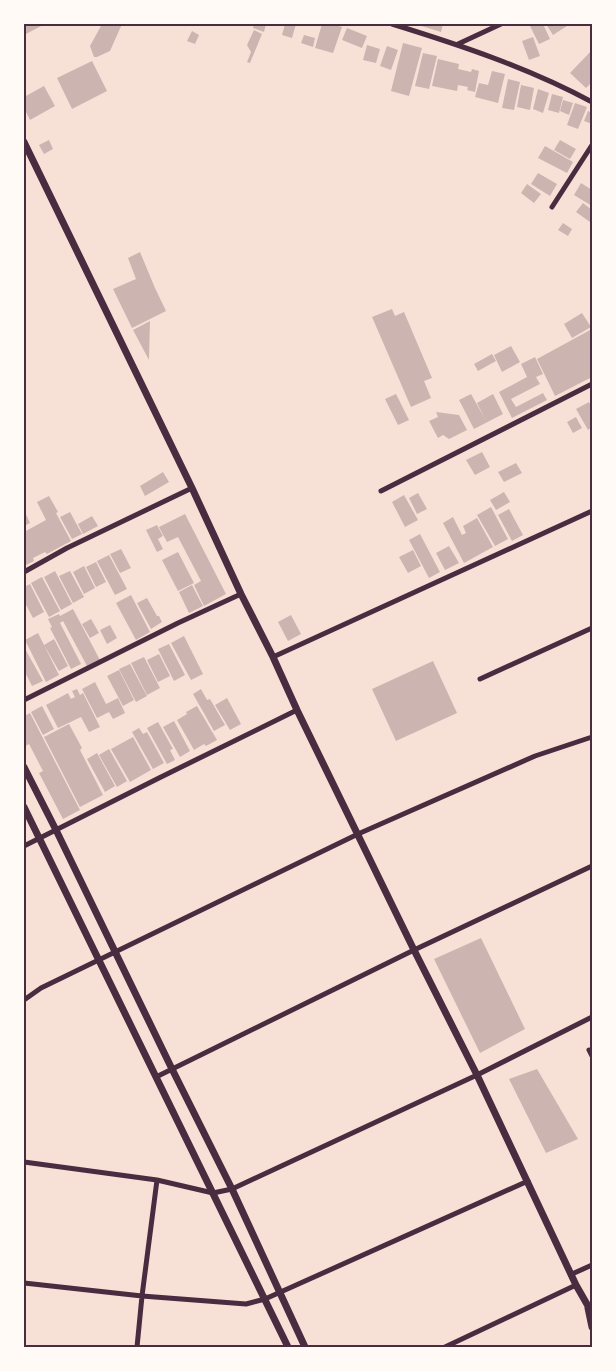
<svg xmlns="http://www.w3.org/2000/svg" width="616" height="1371" viewBox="0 0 616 1371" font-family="Lato,sans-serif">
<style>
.building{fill:#ccb4b1}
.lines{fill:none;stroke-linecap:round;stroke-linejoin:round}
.minor{stroke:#4a2c40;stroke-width:5}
.tertiary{stroke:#4a2c40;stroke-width:7}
.neatline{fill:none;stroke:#4a2c40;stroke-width:2}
</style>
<rect width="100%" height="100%" fill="#f7e1d7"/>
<path class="building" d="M24 24H45L24 35Z
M102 24H122L110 51 97 57H94L90 46Z
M254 24H266L264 32 253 28Z
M285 24H296L292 38 282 35Z
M322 24H332L342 27 333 53 315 48Z
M415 24H443L441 32Z
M529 24H543L550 39 539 44Z
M546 24H570L553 35Z
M347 28 367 36 362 48 342 40Z
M254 30 262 34 250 63 247 62 251 52 247 45Z
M192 31 199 35 195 44 187 41Z
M304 35 315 38 313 47 301 43Z
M533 37 540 56 529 60 522 41Z
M403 43 422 48 409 96 391 91Z
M367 45 380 49 376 63 363 60Z
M387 46 398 50 391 70 380 66Z
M592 50V82L586 88 570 73Z
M423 53 437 56 429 89 415 86Z
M438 59 459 64 458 69 471 72 472 69 479 71 475 92 467 90 468 87 458 85 457 91 432 86Z
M92 61 107 91 72 109 57 78Z
M492 71 505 74 498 103 475 97 479 83 488 85Z
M508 79 520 82 514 110 502 108Z
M521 85 534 88 530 110 517 107Z
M44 86 55 106 30 120 24 108V97Z
M538 89 549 93 543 113 533 109Z
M552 94 563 97 559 113 548 110Z
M563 100 573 103 569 115 560 111Z
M575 103 587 107 578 129 567 125Z
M588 111 592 113V124L584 121Z
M49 140 53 149 44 154 39 145Z
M560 140 576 149 570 159 554 150Z
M545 146 573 162 567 173 538 158Z
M538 173 557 184 550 196 531 184Z
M581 183 592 190V206L574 195Z
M527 184 541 194 534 203 521 193Z
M583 203 592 210V219L590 222 576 212Z
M563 223 572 229 568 236 558 230Z
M140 252 155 288 166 311 132 328 113 289 136 279 128 258Z
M392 309 395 316 404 312 432 378 424 381 431 398 411 407 372 317Z
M582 313 591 327 572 338 564 324Z
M150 321 149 360 133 330Z
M592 329V377L555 396 537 359Z
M511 346 520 362 502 372 494 355Z
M492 354 496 361 478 371 474 364Z
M535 357 543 374 536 377 540 384 511 399 516 407 543 393 547 400 512 418 499 392 527 377 521 364Z
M396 394 409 420 398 425 385 399Z
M471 394 485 419 477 403 493 394 503 414 474 429 459 400Z
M589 402 592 408V427L588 430 576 409Z
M436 412 459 415 467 430 449 439 443 435 438 438 429 421 438 417Z
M576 417 582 428 573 433 567 422Z
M482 452 490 467 475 475 466 460Z
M516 463 522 473 504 482 498 472Z
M163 472 169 482 145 496 140 486Z
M504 492 510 502 496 510 490 500Z
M418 493 427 509 417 514 409 498Z
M404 495 418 520 405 527 392 502Z
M49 496 58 512 56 513 71 541 47 554 45 552 33 558 34 561 24 566V532L46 520 37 502Z
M491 507 508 539 495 546 477 515Z
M509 509 523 535 512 541 498 515Z
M24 510 30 523 24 526Z
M70 512 82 534 72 539 60 517Z
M185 514 226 594 204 606 194 585 201 581 178 537 167 542 159 527Z
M92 516 98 526 83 534 78 524Z
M453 517 462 535 466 533 463 526 477 518 493 547 464 563 443 523Z
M157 525 163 536 158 539 163 549 157 552 146 530Z
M420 534 440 572 429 578 409 540Z
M449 546 459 563 445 570 436 553Z
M121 549 131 568 120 573 110 554Z
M413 550 421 566 408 573 399 557Z
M178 552 194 583 178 591 162 560Z
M109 555 127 589 115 595 97 561Z
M96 562 106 582 96 587 86 567Z
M84 566 95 588 84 594 73 572Z
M55 571 72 604 61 610 44 577Z
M70 571 84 597 73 603 59 576Z
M42 577 60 611 49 617 31 583Z
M30 584 44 612 33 618 24 601V587Z
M192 585 203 606 189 613 179 592Z
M131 595 150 632 136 640 116 603Z
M147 598 157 616H159L162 622 151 629 137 603Z
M73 609 100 660 87 666 63 621 60 623 81 664 71 669 50 628 52 627 48 619 59 614 60 616Z
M291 615 301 634 288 641 278 622Z
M91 619 99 633 90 638 82 624Z
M110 625 117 638 107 644 100 630Z
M38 633 59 675 46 682 25 640Z
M184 636 203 674 191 680 171 643Z
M54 639 68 666 59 671 44 645Z
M169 644 185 675 174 681 158 649Z
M24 647 43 681 32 686 24 670Z
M159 654 170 676 158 682 147 660Z
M144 657 160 688 147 695 131 663Z
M433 661 457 713 396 741 372 689Z
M130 664 147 696 136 702 119 669Z
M119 670 134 700 123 706 107 676Z
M95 682 106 704 118 698 125 713 113 719 109 712 97 718 82 689Z
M77 689 80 695 83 693 100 727 89 732 81 717 58 728 46 705 68 693 71 699 75 697 72 691Z
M201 689 207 700 210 699 225 725 214 731 193 694Z
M227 698 241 724 230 730 215 705Z
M42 706 54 729 43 735 31 712Z
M197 706 217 740 206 746 204 744 194 750 177 720 187 714 186 712Z
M30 713 80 810 63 819 39 773 43 771 29 744 25 746 24 744V716Z
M174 721 190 751 180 757 163 727Z
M158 722 173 749 170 750 175 760 167 764 147 728Z
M69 724 82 748 80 750 103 795 80 807 44 737Z
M139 728 143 734 147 732 164 763 153 769 132 732Z
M133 737 151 770 130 782 111 749Z
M109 749 127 781 117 787 99 755Z
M97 753 115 786 105 792 87 759Z
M481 938 525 1029 480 1053 434 959Z
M537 1069 578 1139 546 1153 509 1079Z"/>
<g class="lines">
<path class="minor" d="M392 24C460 45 529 68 592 102
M458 44 501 24
M552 207 592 145
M381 491 592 384
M24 572 67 548 192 488
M273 657 592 511
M480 679 592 628
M24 700 178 623 241 594
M24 846 159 778 297 710
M24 1000 41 988 358 834 535 756 592 737
M589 1050 592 1056
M156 1077 414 950 592 866
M24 1162 157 1180 213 1193 232 1189 477 1075 592 1017
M572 1274 592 1265
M24 1283 142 1296 246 1304 265 1299 528 1181
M137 1347 142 1296 157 1180
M445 1347 576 1285"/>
<path class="tertiary" d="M24 142 192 488 241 594 273 657 297 710 414 950 477 1075 576 1285 592 1313
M24 767 56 830 172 1069 232 1189 305 1347
M24 807 288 1347
M588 1308 592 1327"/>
</g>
<rect width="616" height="1371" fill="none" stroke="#fffaf5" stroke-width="50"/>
<rect x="25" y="25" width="566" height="1321" class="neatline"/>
</svg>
